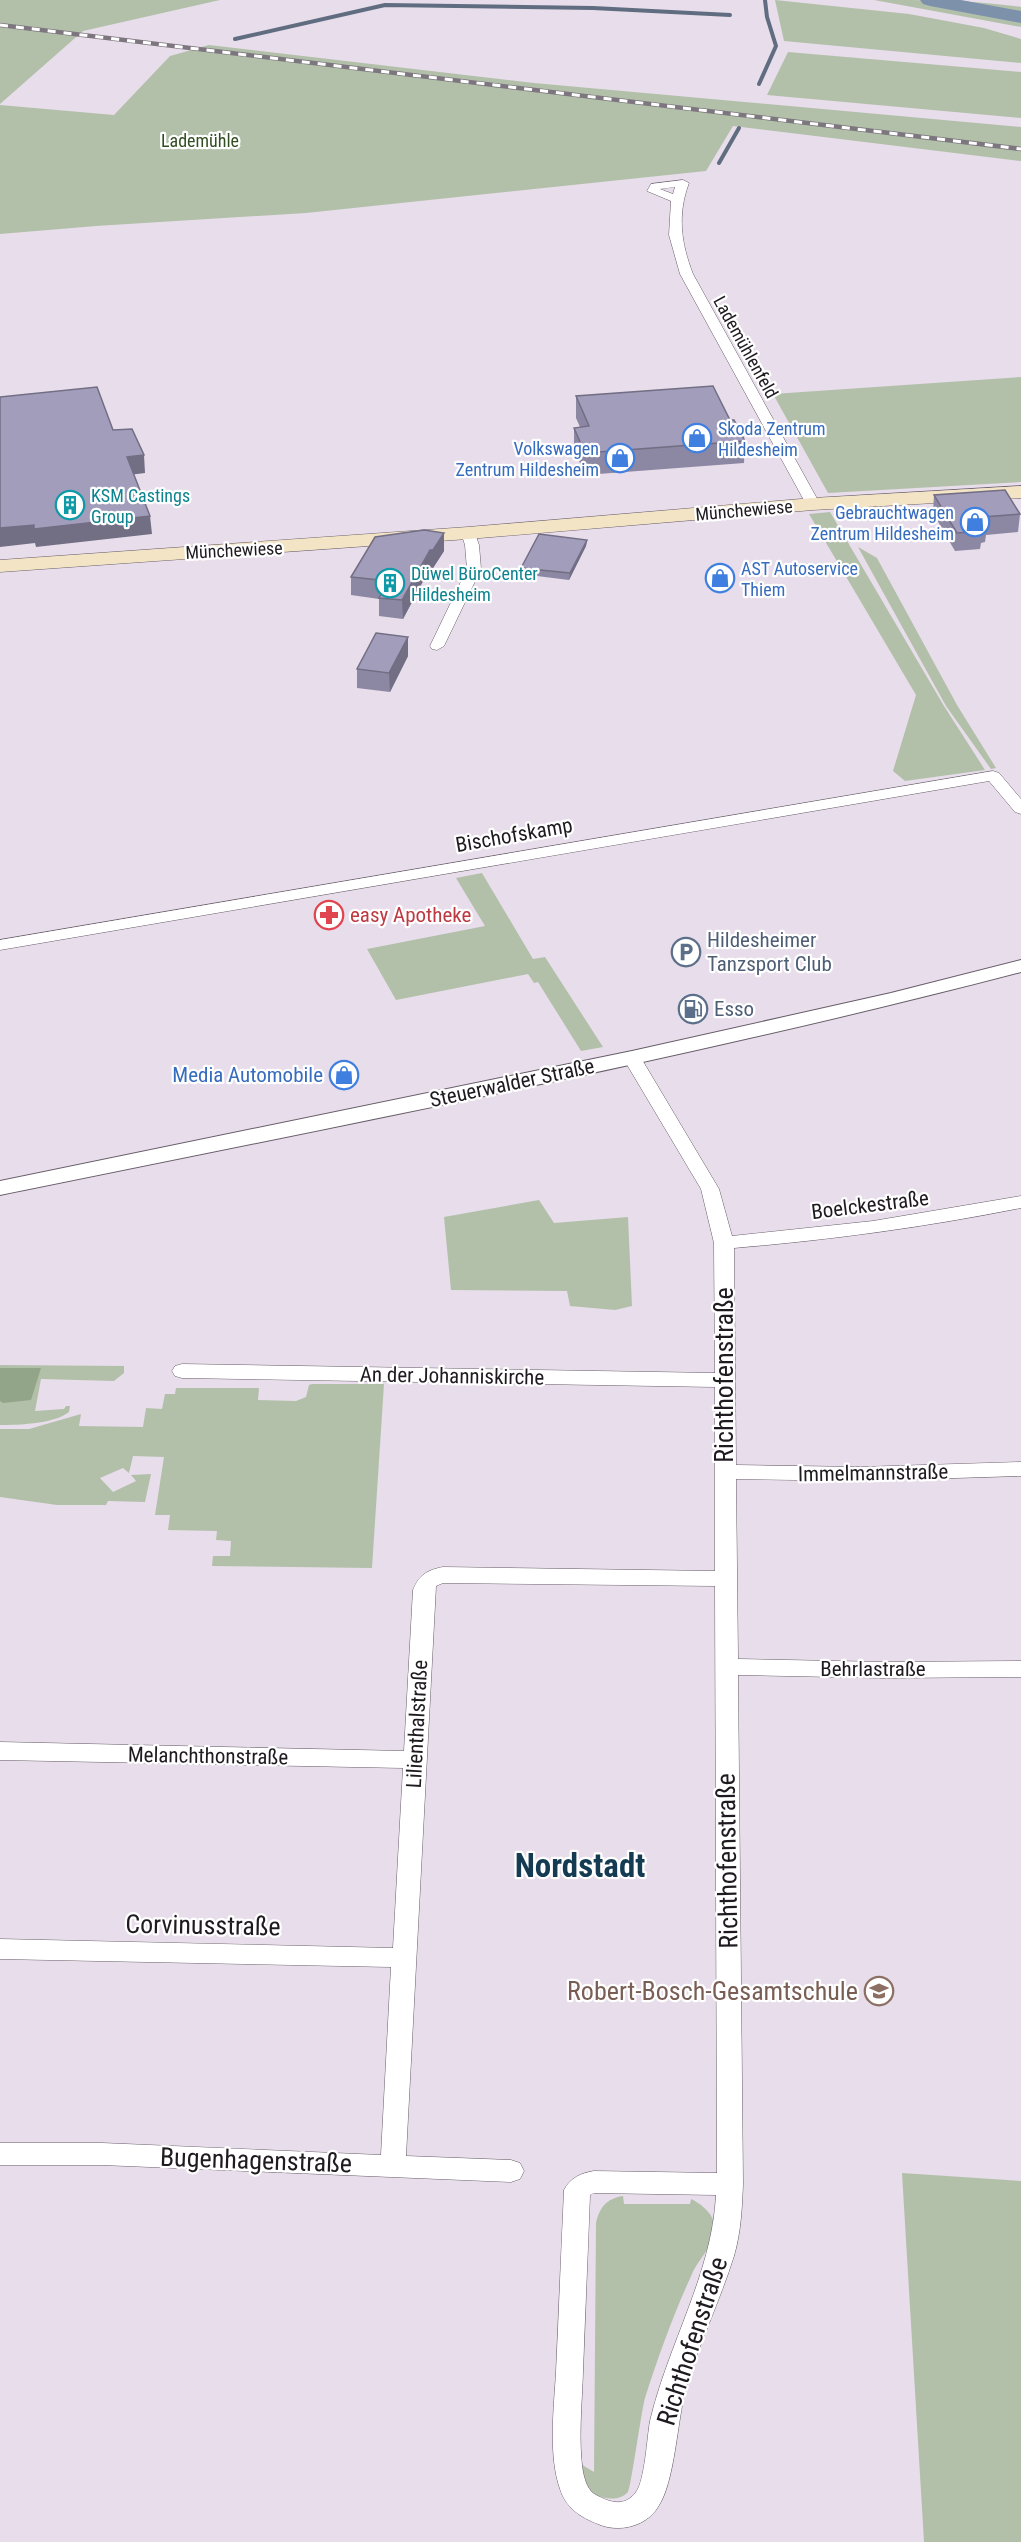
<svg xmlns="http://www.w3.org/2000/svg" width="1021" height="2542" viewBox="0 0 1021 2542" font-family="'Roboto Condensed',sans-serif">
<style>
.green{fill:#b2c0aa}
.forest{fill:#93a589}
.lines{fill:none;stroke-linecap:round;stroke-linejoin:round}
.stream{stroke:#606d81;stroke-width:4}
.river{fill:#7d91ab;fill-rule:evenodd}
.minor-casing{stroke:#675d69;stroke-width:1}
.tertiary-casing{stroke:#675d69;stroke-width:2}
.secondary-casing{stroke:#675d69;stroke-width:1}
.minor{fill:#fff;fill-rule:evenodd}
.tertiary{fill:#fff;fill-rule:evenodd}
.secondary{fill:#f2e4c4;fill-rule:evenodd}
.rail-casing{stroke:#7d767f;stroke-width:4.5}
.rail{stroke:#fff;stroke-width:3;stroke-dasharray:8;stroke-linecap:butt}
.wall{fill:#8c87a2}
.shaded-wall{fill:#726e84}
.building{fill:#a39dbc;stroke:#726e84;stroke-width:1.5}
.labels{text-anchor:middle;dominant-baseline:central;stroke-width:4.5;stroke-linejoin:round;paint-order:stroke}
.far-park-label{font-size:18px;fill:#324e22;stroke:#fff}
.far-street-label{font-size:18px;fill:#1e1a1f;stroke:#fff}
.far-shop-label{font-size:18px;fill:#366cbe;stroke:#fff;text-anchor:start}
.far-culture-label{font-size:18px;fill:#0d838f;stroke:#fff;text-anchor:start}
.street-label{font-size:21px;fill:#1e1a1f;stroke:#fff}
.health-label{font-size:21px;fill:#be3a42;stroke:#fff;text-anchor:start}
.service-label{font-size:21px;fill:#4e5e75;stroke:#fff;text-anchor:start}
.shop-label{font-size:21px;fill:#366cbe;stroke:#fff;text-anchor:end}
.near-street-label{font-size:26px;fill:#1e1a1f;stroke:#fff}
.near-education-label{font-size:26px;fill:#785e54;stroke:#fff;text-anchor:end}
.near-district-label{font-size:33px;font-weight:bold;fill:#153b53;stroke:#fff}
</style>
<rect width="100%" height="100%" fill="#e8ddea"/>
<path class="green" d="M0 0H220L83 31 0 104Z
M775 0 909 14 984 28 1021 39V63L784 41Z
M874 0C923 0 973 0 1021 7V27Z
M209 45 534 83 1021 127V161L733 126 706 171 306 213 96 226 0 234V105L114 115 170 56Z
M788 52 1021 72V118L767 95Z
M1021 377V482L828 493 773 394Z
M830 512 944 706 985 770 905 781 893 771 916 695 809 514Z
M858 547 877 558 957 705 996 768 991 769 946 706Z
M482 873 533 959 545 957 603 1047 581 1051 538 982 534 983 528 974 396 1000 367 949 485 926 456 878Z
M539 1200 554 1223 628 1217 632 1306 615 1310 570 1306 567 1291 451 1290 444 1217Z
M0 1365 124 1366V1373L114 1381 41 1379 35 1411 64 1409 66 1406H70L69 1412C54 1424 19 1425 0 1425Z
M312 1384H384L372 1568 212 1566 213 1556H230L231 1541 216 1540 217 1531 168 1530 170 1515H155L164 1457 133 1456 129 1473 123 1468 100 1478 113 1492 136 1481 131 1475 151 1474 145 1502 108 1501 106 1505H57L0 1497V1429H29L81 1414 79 1426 143 1427 146 1408 162 1409 165 1394H175L176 1388H259L258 1400 296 1401 306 1397 309 1385Z
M902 2173 1021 2181V2542H924Z
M623 2196 624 2204H690L691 2199C702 2204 716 2216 715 2230 713 2247 699 2258 692 2274 674 2313 658 2357 645 2398 641 2413 631 2488 628 2492 616 2505 592 2497 583 2484 579 2479 578 2469 577 2462L594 2472 596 2223C600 2207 606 2199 623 2196Z"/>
<path class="forest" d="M0 1368H41L31 1400 3 1403 0 1401Z"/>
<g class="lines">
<path class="stream" d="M235 39 385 5 593 8 730 15
M759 84 776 46 767 17 765 0
M719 163 739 128"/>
<path class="river" d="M920 0H961L1021 11V23L930 6 923 4Z"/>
<g class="minor-casing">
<path id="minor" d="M683 180 689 183C677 215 681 243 693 274L820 504 818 507H808L806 504 680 274 669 235 671 201 647 191 651 184ZM675 187 673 194 660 189Z
M468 529 475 533 479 545 481 569 444 646 437 650 432 649 430 646 467 569 465 545 461 533Z
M993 771 999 773 1021 799V814L1015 812 989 781 0 950V940Z
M632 1053 638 1054 641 1058 719 1189 732 1236 873 1221 1021 1196V1208C926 1227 830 1240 734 1248L736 1465 860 1467 1021 1462V1476L860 1481 736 1479 738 1659 884 1662 1021 1661V1677L884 1678 738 1675 743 2184C742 2208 741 2232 734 2256 720 2301 699 2343 686 2388 677 2421 675 2482 658 2507 646 2527 618 2533 598 2524 580 2517 566 2508 560 2489 548 2455 554 2407 556 2372 559 2311 561 2251 564 2190 570 2178 581 2173 594 2171L717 2173 715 1586 443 1583 436 1586 406 2156 511 2160 520 2163 524 2171 520 2179 511 2182 102 2165H0V2143H102L381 2155 391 1967 0 1959V1939L393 1948 403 1768 0 1760V1742L404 1751 413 1590C419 1575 427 1570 443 1567L715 1571V1387L182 1378 175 1376 172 1371 175 1366 182 1364 715 1373 714 1243 701 1189 623 1058 626 1054ZM594 2193 716 2195C712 2274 668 2344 650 2421 647 2437 645 2480 636 2492 625 2507 611 2503 596 2495 588 2491 585 2481 583 2472 578 2442 582 2403 583 2372 585 2313 588 2254 590 2195Z"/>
</g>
<g class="tertiary-casing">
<path id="tertiary" d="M1021 960V972C684 1060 341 1125 0 1195V1181L632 1051 891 993Z"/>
</g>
<g class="secondary-casing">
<path id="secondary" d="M1021 486V498L813 510 468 539 0 572V560L468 527 813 498Z"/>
</g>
<use href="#minor" class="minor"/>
<use href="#tertiary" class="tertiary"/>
<use href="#secondary" class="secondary"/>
<g class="rail-casing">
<path id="rail" d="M0 25 1021 149"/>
</g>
<use href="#rail" class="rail"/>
</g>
<path class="wall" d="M576 396 730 420 745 441 744 463 585 475 574 449V428L580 427 576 418Z
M934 495 1020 514 1018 532 986 535 985 542 981 543 980 549 955 551 933 513Z
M587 540 586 546 569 580 521 574V568Z
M444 551 433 568H430L403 619 379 616V599L351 595V577Z
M408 637V656L390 692 357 688V669Z"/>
<path class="shaded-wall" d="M144 455 145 473 129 475 127 457Z
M150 516 152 534 36 547 35 543 0 547V528L34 525Z
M444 533V551L433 568H430L403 619 402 600 430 550Z
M587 540 586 546 569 580 570 573Z
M408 637V656L390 692 389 673Z"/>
<path class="building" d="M713 386 730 420H734L745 441 585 453 574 428 589 426 576 396Z
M97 387 113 430 132 429 144 455 127 457 150 516 34 529V525L0 528V397Z
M1005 490 1020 514 983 517 987 524 978 525 982 531 957 533 934 495Z
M424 530 444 533 433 550H430L402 600 379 598 388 581 351 577 375 537Z
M539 534 587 540 570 573 521 568Z
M376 633 408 637 389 673 357 669Z"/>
<defs>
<g id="shop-ring" transform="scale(1.5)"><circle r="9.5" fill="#fff" stroke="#3f7fe0" stroke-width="1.5"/><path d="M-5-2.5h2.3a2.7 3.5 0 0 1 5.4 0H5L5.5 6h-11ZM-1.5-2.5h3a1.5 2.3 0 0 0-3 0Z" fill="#3f7fe0"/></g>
<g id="building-ring" transform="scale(1.5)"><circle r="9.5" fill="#fff" stroke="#0f9aa8" stroke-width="1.5"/><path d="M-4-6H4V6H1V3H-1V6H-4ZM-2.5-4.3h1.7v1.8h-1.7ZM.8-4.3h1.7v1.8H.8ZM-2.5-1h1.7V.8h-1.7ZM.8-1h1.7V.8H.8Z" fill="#0f9aa8"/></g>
<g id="pharmacy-ring" transform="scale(1.5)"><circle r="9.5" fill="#fff" stroke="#e0444e" stroke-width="1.5"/><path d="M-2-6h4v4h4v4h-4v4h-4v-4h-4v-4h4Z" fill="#e0444e"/></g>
<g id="parking-ring" transform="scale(1.5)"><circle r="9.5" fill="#fff" stroke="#5c6f8a" stroke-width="1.5"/><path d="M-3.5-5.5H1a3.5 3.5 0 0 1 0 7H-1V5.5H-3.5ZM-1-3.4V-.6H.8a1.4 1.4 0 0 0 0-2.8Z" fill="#5c6f8a"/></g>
<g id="fuel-ring" transform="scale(1.5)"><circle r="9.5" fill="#fff" stroke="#5c6f8a" stroke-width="1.5"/><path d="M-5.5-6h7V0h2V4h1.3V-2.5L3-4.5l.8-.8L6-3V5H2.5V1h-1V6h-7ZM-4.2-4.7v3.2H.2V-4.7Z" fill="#5c6f8a"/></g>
<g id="school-ring" transform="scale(1.5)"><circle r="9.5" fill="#fff" stroke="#8d6e63" stroke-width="1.5"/><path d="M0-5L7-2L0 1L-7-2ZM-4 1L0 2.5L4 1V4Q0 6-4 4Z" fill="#8d6e63"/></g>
</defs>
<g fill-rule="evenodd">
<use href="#shop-ring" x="697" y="438"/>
<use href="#shop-ring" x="620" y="458"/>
<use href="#building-ring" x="70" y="505"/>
<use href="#shop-ring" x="975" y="522"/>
<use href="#shop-ring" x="720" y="578"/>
<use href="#building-ring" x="390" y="583"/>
<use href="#pharmacy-ring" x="329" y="915"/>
<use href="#parking-ring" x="686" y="952"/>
<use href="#fuel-ring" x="693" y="1009"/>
<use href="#shop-ring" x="344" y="1075"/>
<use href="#school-ring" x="879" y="1991"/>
</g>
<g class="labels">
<g class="far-park-label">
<text x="200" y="140">Lademühle</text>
</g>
<g class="far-street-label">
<text transform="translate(746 347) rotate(61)">Lademühlenfeld</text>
<text transform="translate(744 510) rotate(-5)">Münchewiese</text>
<text transform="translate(234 550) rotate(-3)">Münchewiese</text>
</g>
<g class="far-shop-label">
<text x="718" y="428">Skoda Zentrum<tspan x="718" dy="21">Hildesheim</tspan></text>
<text x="599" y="448" text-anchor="end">Volkswagen<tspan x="599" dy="21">Zentrum Hildesheim</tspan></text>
<text x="954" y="512" text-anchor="end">Gebrauchtwagen<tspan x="954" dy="21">Zentrum Hildesheim</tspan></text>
<text x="741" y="568">AST Autoservice<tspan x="741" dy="21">Thiem</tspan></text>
</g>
<g class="far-culture-label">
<text x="91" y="495">KSM Castings<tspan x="91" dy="21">Group</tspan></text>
<text x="411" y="573">Düwel BüroCenter<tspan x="411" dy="21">Hildesheim</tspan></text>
</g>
<g class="street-label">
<text transform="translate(514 835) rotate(-10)">Bischofskamp</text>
<text transform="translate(512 1083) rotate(-12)">Steuerwalder Straße</text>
<text transform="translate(870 1205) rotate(-7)">Boelckestraße</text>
<text transform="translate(452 1376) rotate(1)">An der Johanniskirche</text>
<text transform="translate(873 1473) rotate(-1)">Immelmannstraße</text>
<text x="873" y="1669">Behrlastraße</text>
<text transform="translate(417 1724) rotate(-87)">Lilienthalstraße</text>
<text transform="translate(208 1756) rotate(1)">Melanchthonstraße</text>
</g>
<g class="health-label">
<text x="350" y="915">easy Apotheke</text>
</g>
<g class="service-label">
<text x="707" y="940">Hildesheimer<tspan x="707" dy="24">Tanzsport Club</tspan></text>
<text x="714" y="1009">Esso</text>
</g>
<g class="shop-label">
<text x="323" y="1075">Media Automobile</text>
</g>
<g class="near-street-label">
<text transform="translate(724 1375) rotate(-90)">Richthofenstraße</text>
<text transform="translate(727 1861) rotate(-91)">Richthofenstraße</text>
<text transform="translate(203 1925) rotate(1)">Corvinusstraße</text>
<text transform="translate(256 2160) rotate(2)">Bugenhagenstraße</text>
<text transform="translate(692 2341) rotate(-72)">Richthofenstraße</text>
</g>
<g class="near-education-label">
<text x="858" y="1991">Robert-Bosch-Gesamtschule</text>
</g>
<g class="near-district-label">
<text x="580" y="1865">Nordstadt</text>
</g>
</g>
</svg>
